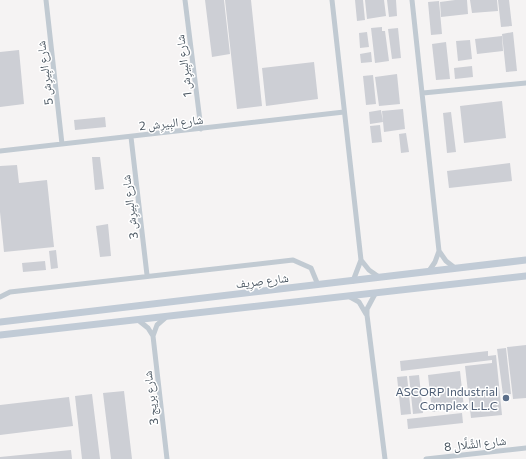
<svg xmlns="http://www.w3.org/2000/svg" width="526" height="459" viewBox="0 0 526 459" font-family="Commissioner,'Noto Naskh Arabic',sans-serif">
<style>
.building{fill:#cdcfd5}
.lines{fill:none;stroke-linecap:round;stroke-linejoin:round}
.street{stroke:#c1cad2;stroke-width:5}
.secondary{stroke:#c1cbd6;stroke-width:7}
.service-dot{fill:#5c6f8a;stroke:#fff;stroke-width:1.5}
.labels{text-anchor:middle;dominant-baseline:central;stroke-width:3;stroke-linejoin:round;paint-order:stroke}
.street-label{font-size:12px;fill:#4a5661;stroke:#fff}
.service-label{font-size:12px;fill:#4e5e75;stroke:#fff;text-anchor:end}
</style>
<rect width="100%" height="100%" fill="#f5f3f3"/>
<path class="building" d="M205 0H224L230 54 212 57Z
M225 0H251L262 106 237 109Z
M355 0H363L365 20 357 21Z
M365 0H384L386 16 367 19Z
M387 0H396L397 16 389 17Z
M455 0H467L468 14 441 17 440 2Z
M470 0H497L498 11 472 13Z
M498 0H509L512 26 501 27Z
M439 1 442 34 431 35 428 2Z
M382 27V31H385L389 61 375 63 371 28Z
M398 28 401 58 392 59 388 29Z
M367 32 369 47 360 48 359 33Z
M513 32 517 71 506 72 502 34Z
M502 36 503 51 477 54 475 39Z
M470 40 472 59 458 61 456 41Z
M446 42 450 79 436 80 432 44Z
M19 50 24 104 0 107V52Z
M371 52 372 62 361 63 360 54Z
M314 62 318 99 266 106 262 68Z
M472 66 473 77 455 79 454 68Z
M397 74 400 104 379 106 375 77Z
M373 75 376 104 366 105 363 76Z
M502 101 506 138 464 143 460 106Z
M403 109 405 129 384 132 382 111Z
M381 110 383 122 370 124 369 112Z
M451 112 456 152 447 153 443 113Z
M105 117 106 127 75 130 74 120Z
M380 125 382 142 372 143 370 126Z
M406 133 409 152 401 153 399 134Z
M92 157H100L104 189 95 190Z
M510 163 512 181 449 188 447 171Z
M17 165 19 183 47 180 54 247 4 252 0 212V166Z
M108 224 111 256 100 257 96 226Z
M56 250 58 268 51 269 49 251Z
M45 261 46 270 23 272 22 263Z
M526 345V398L513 399 507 347Z
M506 348 511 394 503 395 497 349Z
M488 351V356L496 355 502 415 471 418 465 366 492 363V360L401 371 400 361Z
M460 371 464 408 432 412 428 375Z
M419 375 423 413 413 414 409 376Z
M407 376 411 414 401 415 397 377Z
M124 391 132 459H111L103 393Z
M92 394 100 459H82L75 396Z
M69 397 73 426 0 435V405Z
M462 413 463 423 408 429 407 419Z
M71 450 72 459H0V457Z"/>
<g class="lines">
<path class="street" d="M46 0 62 144
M185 0 201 129
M332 0 361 260 353 281
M412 0 439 251 435 262 429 271
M423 93 526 83
M131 137 147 275
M0 151 344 112
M439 251 446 261 455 268
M361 260 369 270 379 277
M375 294 367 309V315L385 459
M0 297 10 292 293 260 311 268 318 285
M350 297 359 302 366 314
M138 320 148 328 153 336 167 459
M153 336 157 325 165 318
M426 459 526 448"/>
<path class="secondary" d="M0 322 526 260
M0 335 526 276"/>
</g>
<circle class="service-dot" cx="506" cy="398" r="4"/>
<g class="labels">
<g class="street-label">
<text transform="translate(183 66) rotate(-97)">شارع البِيرِش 1</text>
<text transform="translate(44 73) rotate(-97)">شارع البِيرِش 5</text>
<text transform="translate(171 122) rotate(-6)">شارع البِيرِش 2</text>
<text transform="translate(129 207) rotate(-97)">شارع البِيرِش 3</text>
<text transform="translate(262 280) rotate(-7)">شارع صِرِيف</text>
<text transform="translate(150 398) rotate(-97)">شارع بريج 3</text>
<text transform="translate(475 443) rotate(-6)">شارع الشَّلَّال 8</text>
</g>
<g class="service-label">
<text x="498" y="391">ASCORP Industrial<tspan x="498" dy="14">Complex L.L.C</tspan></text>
</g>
</g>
</svg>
